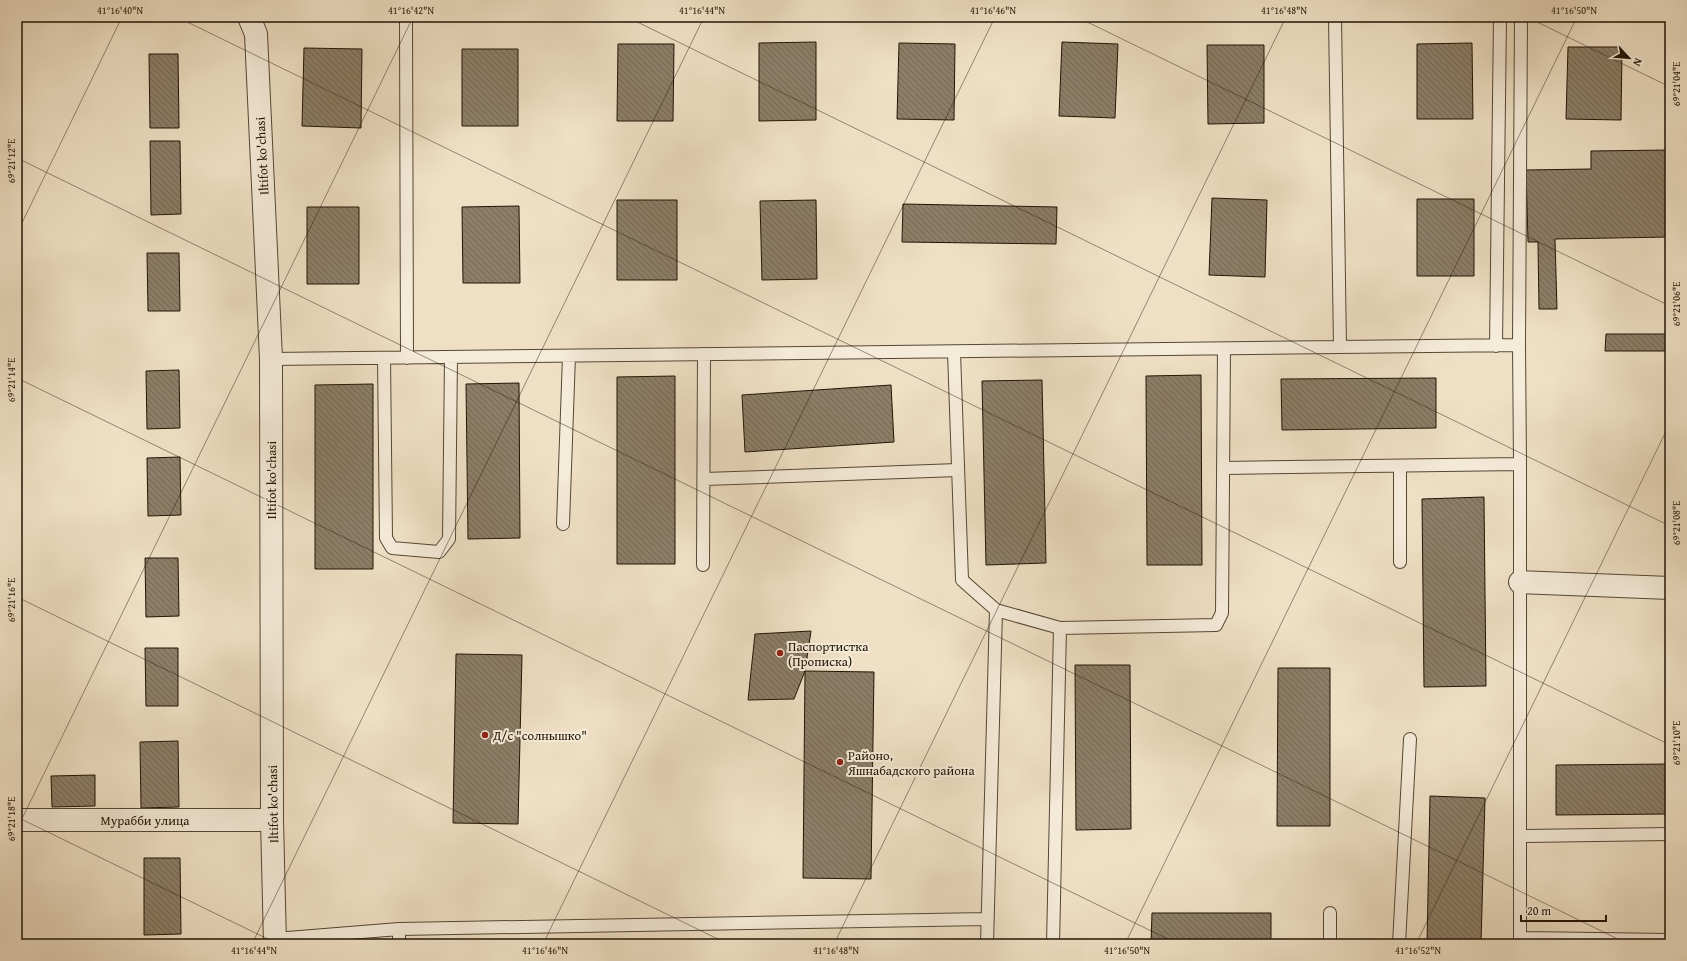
<svg xmlns="http://www.w3.org/2000/svg" width="1687" height="961" viewBox="0 0 1687 961" font-family="'Gentium Book Plus',serif">
<style>
.building{fill:url(#building-back-hatch);stroke:#211404}
.lines{fill:none;stroke-linecap:round;stroke-linejoin:round}
.service-casing{stroke:#544734;stroke-width:14}
.minor-casing{stroke:#544734;stroke-width:24}
.tertiary-casing{stroke:#544734;stroke-width:24}
.service{stroke:#f5ebd9;stroke-width:12}
.minor{stroke:#f5ebd9;stroke-width:22}
.tertiary{stroke:#f5ebd9;stroke-width:22}
.ticks{fill:none;stroke:#211404;stroke-width:1;stroke-opacity:0.45}
.poi-dot{fill:#8f2418;stroke:#f5ebd9;stroke-width:1.5}
.labels{text-anchor:middle;dominant-baseline:central;stroke-width:4;stroke-linejoin:round;paint-order:stroke}
.street-label{font-size:13px;fill:#211404;stroke:#f5ebd9}
.poi-label{font-size:13px;fill:#211404;stroke:#f5ebd9;text-anchor:start}
.neatline{fill:none;stroke:#211404;stroke-width:1.5}
.ticks-label{font-size:10px;text-anchor:middle;fill:#211404}
</style>
<defs>
<pattern id="building-back-hatch" width="6" height="6" patternUnits="userSpaceOnUse"><rect width="6" height="6" fill="#8c7e68"/><path d="M-1 5l2 2M0 0l6 6M5-1l2 2" fill="none" stroke="#726653"/></pattern>
</defs>
<rect width="100%" height="100%" fill="#efe0c5"/>
<filter id="stains"><feTurbulence type="fractalNoise" baseFrequency=".005" numOctaves="4"/><feColorMatrix values="0 0 0 0 .2 0 0 0 0 .09 0 0 0 0 .02 0 0 0 .5 -.17"/></filter>
<radialGradient id="worn" r=".72"><stop offset=".6" stop-color="#630" stop-opacity="0"/><stop offset="1" stop-color="#630" stop-opacity=".3"/></radialGradient>
<path class="building" d="M816 42V120L759 121V43Z
M1062 42 1118 44 1115 118 1059 116Z
M899 43 955 44 954 120 897 119Z
M1472 43 1473 119H1417V44Z
M618 44H674L673 121H617Z
M1207 45H1264V123L1208 124Z
M1568 47H1622L1621 120 1566 119Z
M304 48 362 49 361 128 302 126Z
M462 49H518V126H462Z
M149 54H178L179 128H150Z
M150 141H180L181 214 151 215Z
M1670 150V237L1555 239 1557 309H1539L1538 242H1528L1526 170 1591 169V151Z
M1212 198 1267 200 1265 277 1209 275Z
M1417 199H1474V276H1417Z
M617 200H677V280H617Z
M816 200 817 279 762 280 760 201Z
M903 204 1057 207 1056 244 902 242Z
M519 206 520 283H463L462 207Z
M307 207H359V284H307Z
M147 253H179L180 311H148Z
M1606 334H1670V351H1605Z
M179 370 180 428 147 429 146 371Z
M1201 375 1202 565H1147L1146 376Z
M675 376V564H617V377Z
M1436 378V428L1282 430 1281 379Z
M1042 380 1046 563 986 565 982 381Z
M519 383 520 538 468 539 466 384Z
M373 384V569H315V385Z
M891 385 894 442 745 452 742 395Z
M180 457 181 515 148 516 147 458Z
M1484 497 1486 686 1424 687 1422 499Z
M145 558H178L179 616 146 617Z
M811 631 805 671 794 699 748 700 755 634Z
M145 648H178V706H146Z
M456 654 522 655 518 824 453 823Z
M1075 665H1130L1131 829 1076 830Z
M1278 668H1330V826H1277Z
M805 671 874 672 871 879 803 878Z
M178 741 179 807 141 808 140 742Z
M1670 764V814L1556 815V765Z
M95 775V806L52 807 51 776Z
M1430 796 1485 798 1481 944H1427Z
M144 858H180L181 934 144 935Z
M1152 913H1271V944H1151Z"/>
<g class="lines">
<g class="service-casing">
<path id="service" d="M406 17 407 358
M1335 17 1340 347
M1519 345 1521 17
M1496 346 1500 17
M954 352 962 580 996 610 1060 628 1216 625 1222 613 1224 349
M384 358 386 538 392 548 439 552 449 539 451 357
M271 359 1519 345 1520 464V944
M1400 466V562
M1223 468 1520 464
M705 479 958 470
M563 524 569 356
M703 565 704 354
M1521 836 1670 834
M1330 913V944
M1521 938 1670 940
M275 939 399 929 987 919
M399 944V929
M987 944 996 610
M1053 944 1060 628
M1399 944 1410 739"/>
</g>
<g class="minor-casing">
<path id="minor" d="M1520 582 1670 588
M17 820H272"/>
</g>
<g class="tertiary-casing">
<path id="tertiary" d="M249 17 256 34 271 359 272 820 275 944"/>
</g>
<use href="#service" class="service"/>
<use href="#minor" class="minor"/>
<use href="#tertiary" class="tertiary"/>
</g>
<path class="ticks" d="M177 17 1670 745M627 17 1670 526M1077 17 1670 306M1527 17 1670 87M17 158 1628 944M17 233 122 17M17 378 1178 944M17 597 728 944M17 817 278 944M17 829 413 17M252 944 704 17M543 944 995 17M834 944 1286 17M1125 944 1577 17M1416 944 1670 423"/>
<g class="poi-dot">
<circle cx="780" cy="653" r="4"/>
<circle cx="485" cy="735" r="4"/>
<circle cx="840" cy="762" r="4"/>
</g>
<g class="labels">
<g class="street-label">
<text transform="translate(262 156) rotate(-93)">Iltifot ko'chasi</text>
<text transform="translate(271 480) rotate(-90)">Iltifot ko'chasi</text>
<text transform="translate(273 804) rotate(-91)">Iltifot ko'chasi</text>
<text x="145" y="820">Мурабби улица</text>
</g>
<g class="poi-label">
<text x="788" y="646">Паспортистка<tspan x="788" dy="15">(Прописка)</tspan></text>
<text x="493" y="735">Д/с "солнышко"</text>
<text x="848" y="755">Районо,<tspan x="848" dy="15">Яшнабадского района</tspan></text>
</g>
</g>
<rect width="1687" height="961" fill="none" stroke="#efe0c5" stroke-width="44"/>
<g transform="translate(1629 58) rotate(116)" stroke="#f5ebd9" stroke-width="3" paint-order="stroke">
<path d="M0-3L7 15L0 10L-7 15Z" fill="#211404"/>
<text y="-6" font-size="11" font-weight="bold" text-anchor="middle" fill="#211404">N</text>
</g>
<path d="M1521 915v6h85v-6" fill="none" stroke="#211404" stroke-width="2"/>
<text x="1527" y="915" font-size="12" fill="#211404" stroke="#f5ebd9" stroke-width="3" paint-order="stroke">20 m</text>
<rect x="22" y="22" width="1643" height="917" class="neatline"/>
<g class="ticks-label">
<text x="120" y="14">41°16'40"N</text>
<text x="411" y="14">41°16'42"N</text>
<text x="702" y="14">41°16'44"N</text>
<text x="993" y="14">41°16'46"N</text>
<text x="1284" y="14">41°16'48"N</text>
<text x="1574" y="14">41°16'50"N</text>
<text transform="translate(1676 84) rotate(-90)" y="4">69°21'04"E</text>
<text transform="translate(11 161) rotate(-90)" y="4">69°21'12"E</text>
<text transform="translate(1676 304) rotate(-90)" y="4">69°21'06"E</text>
<text transform="translate(11 380) rotate(-90)" y="4">69°21'14"E</text>
<text transform="translate(1676 523) rotate(-90)" y="4">69°21'08"E</text>
<text transform="translate(11 600) rotate(-90)" y="4">69°21'16"E</text>
<text transform="translate(1676 743) rotate(-90)" y="4">69°21'10"E</text>
<text transform="translate(11 819) rotate(-90)" y="4">69°21'18"E</text>
<text x="254" y="954">41°16'44"N</text>
<text x="545" y="954">41°16'46"N</text>
<text x="836" y="954">41°16'48"N</text>
<text x="1127" y="954">41°16'50"N</text>
<text x="1418" y="954">41°16'52"N</text>
</g>
<rect width="100%" height="100%" filter="url(#stains)"/>
<rect width="100%" height="100%" fill="url(#worn)"/>
</svg>
